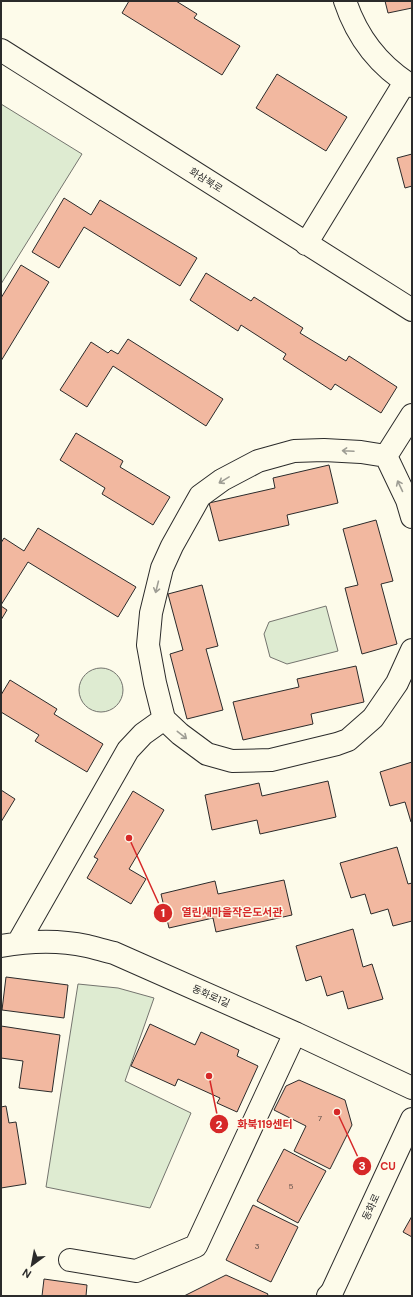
<svg xmlns="http://www.w3.org/2000/svg" width="413" height="1297" viewBox="0 0 413 1297" font-family="'DM Sans','Noto Sans KR',sans-serif">
<style>
.green{fill:#deebd1;stroke:#74746e}
.building{fill:#f2b8a0;stroke:#2b2b2b}
.lines{fill:none;stroke-linecap:round;stroke-linejoin:round}
.minor-casing{stroke:#2b2b2b;stroke-width:24}
.major-casing{stroke:#2b2b2b;stroke-width:24}
.minor{stroke:#fdfbea;stroke-width:22}
.major{stroke:#fdfbea;stroke-width:22}
.oneway{stroke:#9e9d94}
.labels{text-anchor:middle;dominant-baseline:central;stroke-width:3;stroke-linejoin:round;paint-order:stroke}
.number-label{font-size:8px;fill:#5d4e48}
.street-label{font-size:10px;fill:#2b2b2b;stroke:#fdfbea}
.leader{fill:none;stroke:#d62828;stroke-width:1.5}
.callout-dot{fill:#d62828;stroke:#fdfbea;stroke-width:1.5}
.mark-label{font-size:12px;text-anchor:middle;font-weight:bold;fill:#fff}
.callout-label{font-size:11px;text-anchor:middle;font-weight:bold;fill:#d62828;stroke:#fdfbea;stroke-width:3;stroke-linejoin:round;paint-order:stroke}
</style>
<rect width="100%" height="100%" fill="#fdfbea"/>
<path class="green" d="M1 104 82 154 1 284Z
M326 606 338 651 287 664 270 657 264 634 269 622Z
M79 690a22 22 0 1 1 44 0a22 22 0 1 1-44 0Z
M78 984 118 988 154 998 125 1081 191 1113 150 1208 46 1187Z"/>
<path class="building" d="M129 1H176L197 14 194 18 240 46 222 75 122 13Z
M385 1H412V9V8L388 13Z
M277 74 347 117 326 151 256 108Z
M412 154V186L405 188 397 158Z
M64 198 91 215 100 200 197 258 180 286 84 227 59 268 32 252Z
M21 265 49 282 1 361V298Z
M206 273 251 301 254 297 303 328 300 333 346 361 349 356 397 387 381 413 335 384 331 390 283 359 286 354 241 325 238 331 190 300Z
M128 339 223 399 206 426 113 366 87 407 60 390 91 342 108 353 111 350 118 354Z
M76 433 123 461 120 467 170 497 153 525 102 494 105 488 60 460Z
M329 465 338 503 287 515 289 525 219 541 209 503 275 488 273 478Z
M376 520 393 581 381 584 397 644 362 654 345 588 358 585 343 529Z
M38 528 136 587 118 617 28 562 1 605V543L4 538 24 551Z
M202 585 218 646 206 649 223 710 187 719 170 654 183 650 168 594Z
M1 606 7 610 1 620Z
M356 666 364 702 311 714 313 724 243 740 233 702 299 687 297 679Z
M10 680 57 709 54 714 103 744 87 772 35 741 39 735 1 712V695Z
M412 762V822H411L405 802 390 806 380 772Z
M328 781 336 817 260 834 257 820 212 830 205 795 259 783 262 796Z
M1 790 15 799 1 822Z
M133 791 164 810 129 869 146 879 131 904 87 878 98 859 94 857Z
M397 847 408 884 412 883V921L393 926 388 909 371 914 365 894 351 898 340 863Z
M284 880 292 915 216 932 213 918 169 928 161 894 215 881 218 894Z
M353 929 363 967 372 964 383 999 348 1009 343 991 327 996 321 976 306 981 296 946Z
M6 977 68 985 64 1018 2 1010Z
M150 1024 195 1045 201 1032 239 1050 237 1056 258 1066 237 1112 217 1103 220 1098 178 1079 175 1086 131 1066Z
M1 1026 60 1035 52 1092 19 1088 23 1061 1 1058Z
M299 1080 345 1100 352 1125 330 1169 294 1151 306 1126 274 1110 286 1086Z
M6 1106 9 1123 16 1122 26 1184 1 1188V1107Z
M284 1149 326 1171 298 1223 257 1201Z
M253 1205 298 1227 271 1282 226 1260Z
M412 1216V1237L403 1232Z
M226 1275 268 1294 267 1296H184Z
M44 1279 87 1285 86 1296H42Z"/>
<g class="lines">
<g class="minor-casing">
<path id="minor" d="M345 1C357 37 379 66 412 86
M1 50 412 310
M306 244 405 82
M386 456 361 452 324 450 294 451 258 461 222 480 200 496 172 546 162 568 151 613 148 645 155 683 164 719 180 734 207 754 232 761 271 760 337 744 348 740 373 718 397 683 412 650
M386 456 407 500 412 517
M386 456 412 415
M18 943 128 750 143 734 164 719
M1 946C28 941 60 940 87 946 96 948 105 951 114 953L295 1033 412 1088
M70 1260 136 1271 196 1246 295 1033
M330 1296 412 1119"/>
</g>
<g class="major-casing">
<path id="major" d="M328 1296 331 1293"/>
</g>
<use href="#minor" class="minor"/>
<use href="#major" class="major"/>
</g>
<defs><path id="oneway-shaft" d="M-6 0H5M1.5-3L5.5 0L1.5 3" fill="none" stroke-width="1.6" stroke-linecap="round" stroke-linejoin="round"/></defs>
<g class="oneway">
<use href="#oneway-shaft" transform="translate(348 451) rotate(-177)"/>
<use href="#oneway-shaft" transform="translate(224 480) rotate(149)"/>
<use href="#oneway-shaft" transform="translate(400 486) rotate(-115)"/>
<use href="#oneway-shaft" transform="translate(157 587) rotate(104)"/>
<use href="#oneway-shaft" transform="translate(182 735) rotate(38)"/>
</g>
<g class="labels">
<g class="number-label">
<text x="320" y="1118">7</text>
<text x="291" y="1186">5</text>
<text x="257" y="1246">3</text>
</g>
<g class="street-label">
<text transform="translate(206 180) rotate(32)">화삼북로</text>
<text transform="translate(211 996) rotate(24)">동화로1길</text>
<text transform="translate(371 1207) rotate(-65)">동화로</text>
</g>
</g>
<path class="leader" d="M129 838L163 913M209 1076L219 1124M337 1112L362 1166"/>
<g class="callout-dot">
<circle cx="129" cy="838" r="4"/>
<circle cx="209" cy="1076" r="4"/>
<circle cx="337" cy="1112" r="4"/>
<circle cx="163" cy="913" r="10"/>
<circle cx="219" cy="1124" r="10"/>
<circle cx="362" cy="1166" r="10"/>
</g>
<g class="mark-label">
<text x="163" y="917">1</text>
<text x="219" y="1129">2</text>
<text x="362" y="1170">3</text>
</g>
<g class="callout-label">
<text x="232" y="916">열린새마을작은도서관</text>
<text x="265" y="1128">화북119센터</text>
<text x="388" y="1170">CU</text>
</g>
<rect width="413" height="1297" fill="none" stroke="#2b2b2b" stroke-width="4"/>
<g transform="translate(32 1265) rotate(212)" stroke="#fdfbea" stroke-width="3" paint-order="stroke">
<path d="M0-3L7 15L0 10L-7 15Z" fill="#2b2b2b"/>
<text y="-6" font-size="11" font-weight="bold" text-anchor="middle" fill="#2b2b2b">N</text>
</g>
</svg>
